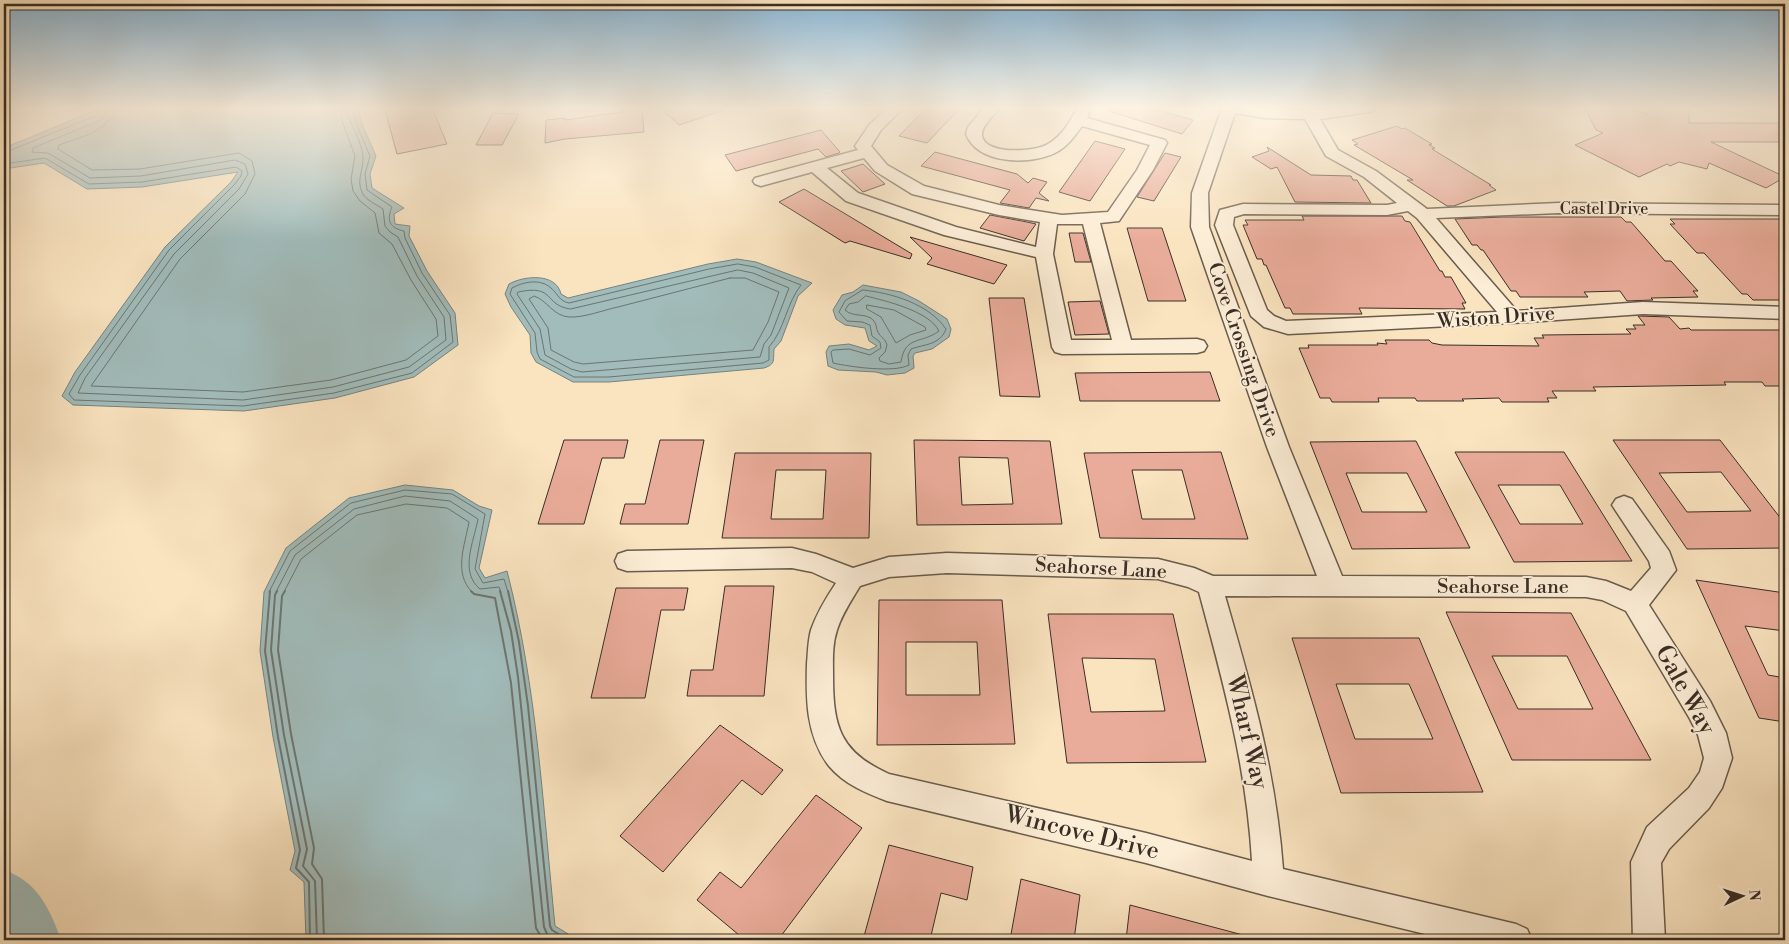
<svg xmlns="http://www.w3.org/2000/svg" width="1789" height="944" viewBox="0 0 1789 944" font-family="'Libre Bodoni',serif">
<style>
.water{fill:#a1bcbb;stroke:#77837f}
.lines{fill:none;stroke-linecap:round;stroke-linejoin:round}
.shore-far1{stroke:#6d7570;stroke-width:1}
.shore{stroke:#6d7570;stroke-width:2}
.river{fill:#a1bcbb;fill-rule:evenodd}
.building{fill:#eaac9a;stroke:#392e26;fill-rule:evenodd}
.minor-casing{stroke:#695c4c;stroke-width:3}
.minor{fill:#fcedd6;fill-rule:evenodd}
.labels{text-anchor:middle;dominant-baseline:central;stroke-width:4;stroke-linejoin:round;paint-order:stroke}
.far-street-label{font-size:16px;fill:#392e26;stroke:#fcedd6}
.street-label{font-size:20px;fill:#392e26;stroke:#fcedd6}
.near-street-label{font-size:24px;fill:#392e26;stroke:#fcedd6}
</style>
<rect width="100%" height="100%" fill="#fae4c0"/>
<filter id="stains"><feTurbulence type="fractalNoise" baseFrequency=".004" numOctaves="4"/><feColorMatrix values="0 0 0 0 .2 0 0 0 0 .09 0 0 0 0 .02 0 0 0 .5 -.17"/></filter>
<radialGradient id="worn" r=".72"><stop offset=".6" stop-color="#630" stop-opacity="0"/><stop offset="1" stop-color="#630" stop-opacity=".3"/></radialGradient>
<path class="water" d="M101 108H358L362 124 376 156 370 174 372 188 404 208 394 214 395 224 410 226 409 236 427 271 455 313 458 345 414 377 335 398 244 411 73 405 62 396 75 372 165 247 231 182 238 172 142 187 87 189 44 163 4 169V148Z
M737 259 756 262 812 283 798 296 781 341 774 349C773 360 776 364 764 368L609 382H573L536 362 531 353 530 335 511 307 505 294 509 284C523 276 556 272 561 294L568 298 708 264Z
M863 285 901 292 919 301 947 319 951 329 949 337 932 349 915 353 913 356 914 368 905 373 887 375 876 372 838 370 828 366 826 352 829 346 849 344 869 350 877 346 869 341 865 328 845 325 836 319 833 310 842 295 853 292Z
M405 485 453 490 479 506 492 510 479 568 485 578 507 571C537 687 543 807 555 926L578 940H306L304 882 290 870 295 851 273 737 260 651 264 592 286 548 349 498Z"/>
<g class="lines">
<path class="shore-far1" d="M107 108 106 114 101 120 33 148 32 152 48 153 90 178 141 176 235 160 245 164 248 174 239 189 174 254 85 378 78 393 243 400 333 387 409 367 446 340 444 317 417 276 398 237 390 232 385 226 383 209C376 204 365 200 362 192 356 180 364 169 363 157 362 140 349 125 347 108
M115 108C109 132 80 137 59 145L58 149 92 170 140 169 239 153 252 161 255 174 245 194 180 259 91 386 243 392 331 380 406 360 438 336 436 319 411 280 392 244 379 233 375 213 360 201 353 191 351 179 355 156 342 121 340 108
M4 153 97 115 101 108
M4 164 45 158 89 184 142 182 236 167 242 171 241 176 234 185 169 250 80 375 69 394 74 400 243 406 334 393 412 373 453 342 450 315 422 273 405 238 404 231C390 228 386 221 392 207L367 190 365 174 370 156 357 126 353 108
M738 264 755 267 801 285C786 304 785 329 769 347V360L763 363 609 377H574L540 359 537 352 535 333 510 294 512 288C523 282 540 278 551 288 558 294 559 301 569 303L709 269Z
M738 270 753 273 789 288 771 335 764 344 760 357 582 372 571 369 545 355 540 329 517 294 518 292C556 284 543 305 570 309Z
M730 278H745L779 292 768 322 753 350 583 364 574 362 551 350 548 328 529 299 534 296C547 300 553 316 569 317 584 318 603 310 618 307 655 297 693 288 730 278Z
M863 290C892 293 929 304 946 329 940 345 925 344 911 349L908 355 909 365C894 373 851 367 833 363L831 352 833 350 849 349 870 355 881 348 880 342 872 336 870 325 862 322 847 321 839 312 845 301Z
M866 296C886 301 929 311 939 331 922 344 905 335 901 362L889 364 880 361 879 358 885 352 887 345C885 338 881 338 878 332 876 329 877 325 874 321 867 312 853 318 845 310L849 304 858 302Z
M867 305 894 310 925 327 926 330 910 335 896 343 881 317 867 309Z
M269 592 290 551 351 503 405 490 452 494 485 514 475 569 483 583 504 579 508 592
M276 592 295 555 354 509 405 496 450 501 478 519C474 541 459 572 480 589L499 587 501 592
M284 592 301 559 357 515 406 504 447 508 469 522C465 545 453 573 472 592"/>
<path class="shore" d="M270 591 265 651 278 737 300 850 296 868 309 882 310 940
M277 591 275 595 271 650 284 735 307 849 303 866 315 881 317 940
M285 591 282 596 278 650 291 734 314 848 312 864 322 879 324 940
M471 591 474 594 495 598 511 683 536 928 543 940
M500 591 511 631 518 677 544 927 547 934 556 940
M508 591 519 642 528 706 550 926 552 930 568 940"/>
<path class="river" d="M4 870C37 881 50 909 61 940H13L4 927Z"/>
</g>
<path class="building" d="M396 108H432L447 144 397 154 385 110Z
M660 108H722V111L679 125Z
M926 108H960L927 143 899 136Z
M1110 108H1150L1193 120 1182 134 1109 111Z
M1585 108H1631L1647 115 1648 108H1689V123H1785V142H1711L1785 177 1766 188 1709 163 1707 169 1679 162 1670 166 1667 164 1639 177 1575 145 1603 133 1596 130Z
M642 109 644 132 565 139 545 143 546 120 565 118V120Z
M493 113 519 114 502 145H476Z
M1397 126 1402 129 1405 128 1432 144 1429 145 1435 148 1432 149 1491 185H1489L1496 190 1454 206H1447L1407 180H1413L1354 145 1358 144 1352 140Z
M821 130 840 152 839 153 826 157 818 149 736 171 725 155Z
M1095 141 1125 149 1090 201 1059 192Z
M1267 147 1311 175 1351 176 1353 180H1357L1371 203 1295 202 1277 167 1271 169 1252 157 1269 151Z
M935 152 1017 174 1028 183 1033 178 1047 182 1039 193 1049 201 1036 198 1029 208 1000 203 1010 190 921 166Z
M1165 153 1181 157 1154 201 1137 197Z
M863 164 885 184 863 192 841 171Z
M804 189 912 254 910 259 850 241 845 243 779 202Z
M990 215 1027 222 1036 224 1024 241 980 228Z
M1302 216H1402L1405 221 1410 222 1440 271H1442L1445 277H1451L1466 303H1462L1465 309 1359 308 1362 314H1293L1290 308H1285L1266 265H1264L1262 259H1257L1243 225H1248L1245 220H1304Z
M1502 217H1621L1626 222H1631L1665 261H1671L1698 291H1693L1698 297 1651 298 1653 300 1627 301 1620 291 1584 292 1588 297H1520L1516 291H1511L1483 250H1481L1477 245H1472L1455 219Z
M1670 219H1785V300H1753L1747 294H1742L1704 253H1697L1670 224H1675Z
M1127 228H1162L1186 301H1148Z
M1069 233H1083L1091 262H1075Z
M910 237 1007 265 994 284 927 264 932 258Z
M989 298H1024L1040 397 1000 396Z
M1100 301 1109 334 1075 335 1068 302Z
M1638 316 1669 317 1680 329 1689 328 1691 330H1780L1785 336V386H1765L1762 382H1724L1726 385 1593 387 1596 391H1552L1557 398H1547L1549 402H1502L1499 398 1462 399 1464 401H1417L1415 398H1378L1379 402H1332L1330 398H1320L1299 348H1309L1308 345H1378L1377 343 1387 344 1385 340H1429L1432 343 1442 345 1539 346 1534 338H1544L1542 335 1631 334 1626 329H1636L1633 325H1645Z
M1210 372 1220 401H1080L1075 373Z
M564 440H628L624 458H602L584 524H538Z
M660 440H704L688 524H620L625 504H645Z
M914 440 1050 441 1062 524 917 525ZM959 457 1008 458 1013 504 962 505Z
M1613 440H1720L1785 524V548L1687 549ZM1721 472 1751 511 1687 512 1659 473Z
M1416 441 1470 548 1352 549 1310 442ZM1346 473H1407L1427 512H1362Z
M1221 452 1248 539 1100 538 1084 453ZM1132 470H1182L1195 519H1142Z
M1455 452H1564L1632 561 1514 562ZM1498 485H1560L1583 524H1520Z
M735 453H871L869 538H722ZM776 470H826L823 519H771Z
M1696 580 1785 593V631L1745 626 1768 675 1785 678V722L1759 718Z
M725 586H774L764 696H687L691 670H713Z
M616 588H688L684 610H661L645 698H591Z
M879 600H1002L1015 744 877 745ZM906 642H977L980 695H906Z
M1446 612 1571 613 1651 760H1512ZM1492 656H1567L1593 709H1518Z
M1048 614H1173L1206 762 1067 763ZM1082 658 1155 659 1165 711 1091 712Z
M1292 638H1419L1483 792 1341 793ZM1336 684H1409L1433 739H1355Z
M720 725 783 770 762 795 742 780 663 872 620 836Z
M816 795 862 828 778 940H745L697 900 720 872 741 888Z
M889 845 973 867 967 900 941 893 930 940H863Z
M1021 879 1080 895 1074 940H1010Z
M1130 905 1243 935V940H1126Z"/>
<g class="lines">
<g class="minor-casing">
<path id="minor" d="M888 108H903L881 130 871 146 887 165 924 186 999 205 1062 215 1108 212 1137 170 1150 145 1082 126C1075 136 1067 147 1055 153 1030 165 978 165 966 134L968 127 984 108H999C995 115 982 125 982 134 982 156 1036 152 1048 144 1062 136 1070 122 1077 108H1091L1087 118 1165 140 1167 143 1153 170 1119 221 1100 223 1131 340 1197 339 1204 341 1207 346 1204 351 1197 353 1062 354 1055 352 1052 347 1036 257 944 235 846 201 812 172 761 186 755 184 753 181 755 178 858 150 855 146 870 124ZM864 158 875 171 912 194 999 215 1040 222 1036 247 956 227 858 193 827 168ZM1057 224H1083L1112 340H1071L1053 254Z
M1222 108 1300 110 1376 108 1374 111 1369 112 1320 119 1338 150 1376 171 1427 209 1559 203 1785 205V215L1559 213 1436 218 1517 311 1643 302 1785 307V319L1643 314 1512 323 1288 334 1264 327 1251 316 1215 225 1220 210 1243 204 1387 205 1397 203 1364 177 1326 156 1305 119 1265 118 1235 113 1208 193 1209 227 1289 447 1342 576 1586 577 1606 581 1631 591 1651 568 1649 561 1612 505 1616 499 1624 496 1632 499 1669 551 1676 570 1649 605 1710 701 1726 733 1732 758 1722 788 1709 808 1669 849 1661 863 1665 940H1633L1631 862 1647 827 1689 788 1700 772 1704 758 1698 735 1690 719 1626 611 1602 600 1586 597 1225 596C1252 689 1276 773 1283 869L1516 924 1527 929 1532 940H1450L1268 896 1146 863 887 801C866 793 844 784 829 766 806 736 806 699 807 664 808 653 808 641 811 630 817 613 826 598 836 583L812 572 792 568 627 571 618 568 615 561 618 554 627 551 792 548 816 554 853 568 889 557 947 553 1158 559 1194 568 1213 576H1317L1267 447 1191 227 1192 193ZM1408 211 1417 218 1497 312 1286 321 1274 316 1267 310 1233 225 1234 217 1244 214 1387 215ZM947 573 1158 579 1188 587 1199 592C1223 681 1247 769 1252 861L1146 833 889 774C840 752 833 727 833 676 833 661 832 645 837 630 842 614 851 601 860 586L889 577Z"/>
</g>
<use href="#minor" class="minor"/>
</g>
<linearGradient id="sky" x2="0" y2="1"><stop stop-color="#8bb7d6"/><stop offset="0.45" stop-color="#fdf3e3"/><stop offset="1" stop-color="#fdf3e3" stop-opacity="0"/></linearGradient>
<rect width="1789" height="240" fill="url(#sky)"/>
<g class="labels">
<g class="far-street-label">
<text x="1604" y="209">Castel Drive</text>
</g>
<g class="street-label">
<text transform="translate(1496 318) rotate(-4)">Wiston Drive</text>
<text transform="translate(1243 350) rotate(71)">Cove Crossing Drive</text>
<text transform="translate(1101 569) rotate(3)">Seahorse Lane</text>
<text x="1503" y="587">Seahorse Lane</text>
</g>
<g class="near-street-label">
<text transform="translate(1685 690) rotate(61)">Gale Way</text>
<text transform="translate(1247 732) rotate(77)">Wharf Way</text>
<text transform="translate(1082 833) rotate(14)">Wincove Drive</text>
</g>
</g>
<rect width="1789" height="944" fill="none" stroke="#fae4c0" stroke-width="20"/>
<rect x="5" y="5" width="1779" height="934" fill="none" stroke="#392e26" stroke-width="2.5"/>
<rect x="10" y="10" width="1769" height="924" fill="none" stroke="#392e26"/>
<g transform="translate(1742 896) rotate(86)" stroke="#fcedd6" stroke-width="4" paint-order="stroke">
<path d="M0-4L9 19L0 12L-9 19Z" fill="#392e26"/>
<text y="-8" font-size="14" font-weight="bold" text-anchor="middle" fill="#392e26">N</text>
</g>
<rect width="100%" height="100%" filter="url(#stains)"/>
<rect width="100%" height="100%" fill="url(#worn)"/>
</svg>
